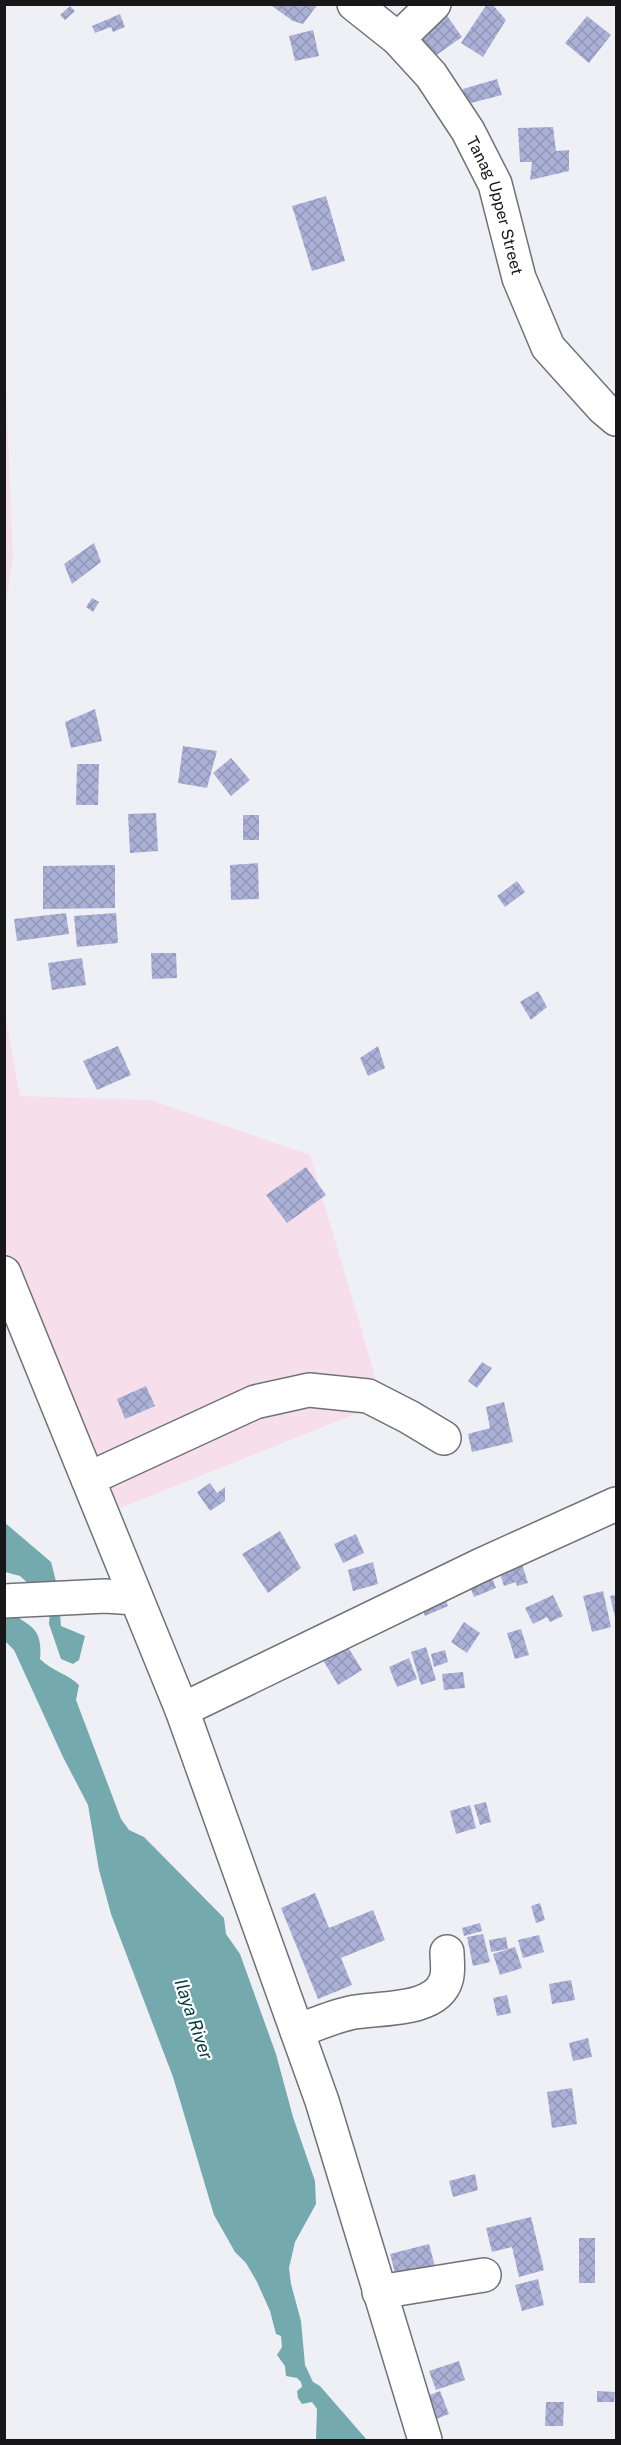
<svg xmlns="http://www.w3.org/2000/svg" width="621" height="2445" viewBox="0 0 621 2445" font-family="'Public Sans',sans-serif">
<style>
.industrial{fill:#f6dfeb}
.water{fill:#74a9ae}
.building{fill:url(#building-cross-hatch)}
.lines{fill:none;stroke-linecap:round;stroke-linejoin:round}
.minor-casing{stroke:#717277;stroke-width:36}
.minor{stroke:#fff;stroke-width:33}
.labels{text-anchor:middle;dominant-baseline:central;stroke-width:4.5;stroke-linejoin:round;paint-order:stroke}
.street-label{font-size:16px;fill:#171719;stroke:#fff}
.water-label{font-size:18px;font-style:italic;fill:#01373b;stroke:#fff}
</style>
<defs>
<pattern id="building-cross-hatch" width="8" height="8" patternUnits="userSpaceOnUse" patternTransform="scale(1.5)"><rect width="8" height="8" fill="#abb0d7"/><path d="M0 0l8 8M0 8l8-8" fill="none" stroke="#9297b8"/></pattern>
</defs>
<rect width="100%" height="100%" fill="#eff0f6"/>
<path class="industrial" d="M5 363 13 559 5 610H4Z
M4 1009 20 1096 151 1100 310 1155 383 1403 115 1510 5 1260Z"/>
<path class="water" d="M4 1522 51 1562 58 1589 61 1626 85 1636 79 1660 73 1664 61 1659 49 1624 50 1612 41 1595 20 1576 5 1572Z
M4 1602C20 1629 44 1618 40 1659 53 1672 67 1673 79 1685L76 1700 121 1819 129 1830 144 1837 224 1918 226 1934 240 1954 276 2054 293 2117 315 2181 316 2204 295 2242 289 2268 291 2284 301 2321 305 2365 313 2382 320 2386 367 2440H316L317 2409 312 2402 302 2404 298 2398 297 2391 302 2387 301 2382 297 2378 286 2376 285 2366 277 2355 282 2347 281 2336 276 2334 270 2311 257 2282 246 2263 235 2252 214 2215 173 2077 111 1914 99 1870 88 1805 63 1757 14 1650 5 1641Z"/>
<path class="building" d="M269 4H318L303 24 293 21Z
M487 4H492L506 20 483 57 461 43Z
M70 6 75 11 65 20 60 15Z
M443 10 462 37 428 61 409 33Z
M120 14 125 27 113 32 111 27 95 33 92 26Z
M587 16 611 35 589 63 565 43Z
M313 30 319 56 295 61 289 36Z
M497 79 502 95 467 104 463 89Z
M553 127 556 151 569 150V171L530 180 532 162H520L518 128Z
M326 196 345 261 312 271 292 206Z
M94 543 101 562 72 584 64 564Z
M92 598 99 602 93 612 86 607Z
M95 709 102 741 71 748 65 722Z
M183 746 217 751 207 788 178 783Z
M231 758 250 780 231 796 213 773Z
M77 764H99L98 805H76Z
M156 813 158 851 130 853 128 814Z
M243 815H259V840H243Z
M258 863 259 899 231 900 230 865Z
M115 865V908L43 909V866Z
M517 881 525 892 505 907 497 896Z
M66 913 69 934 17 941 14 919Z
M116 913 118 943 77 947 74 916Z
M151 953H176L177 978 152 979Z
M82 958 86 985 52 990 48 963Z
M538 991 547 1007 531 1020 520 1002Z
M118 1046 131 1075 97 1090 83 1061Z
M378 1046 385 1068 368 1076 360 1058Z
M306 1167 326 1195 287 1223 266 1195Z
M482 1362 492 1368 477 1388 468 1381Z
M146 1386 155 1406 125 1419 117 1399Z
M504 1402 513 1442 472 1452 468 1434 490 1428 486 1407Z
M210 1483 217 1493 225 1487V1501L210 1511 197 1492Z
M280 1531 301 1568 268 1593 242 1554Z
M356 1534 364 1553 343 1563 334 1544Z
M373 1562 378 1584 353 1591 348 1570Z
M522 1564 528 1583 517 1586 516 1582 504 1586 499 1571Z
M492 1578 496 1588 474 1597 470 1587Z
M603 1591 611 1627 592 1632 583 1596Z
M443 1594 448 1606 425 1616 420 1604Z
M553 1595 563 1616 550 1622 547 1617 533 1624 525 1608Z
M616 1595V1621L610 1596Z
M464 1622 480 1633 467 1653 451 1642Z
M521 1629 529 1655 515 1659 507 1633Z
M345 1642 362 1670 338 1685 321 1657Z
M426 1647 436 1680 421 1685 411 1652Z
M445 1650 448 1662 434 1667 431 1654Z
M409 1658 417 1679 397 1687 389 1667Z
M463 1672 465 1688 444 1690 442 1674Z
M486 1802 491 1822 480 1825 474 1805Z
M470 1805 476 1828 456 1834 450 1811Z
M315 1893 329 1928 373 1910 385 1940 341 1958 352 1985 318 1999 281 1908Z
M540 1903 545 1920 536 1923 531 1906Z
M480 1923 482 1931 464 1936 462 1928Z
M483 1934 490 1962 473 1966 467 1937Z
M539 1935 544 1952 523 1958 518 1940Z
M506 1937 508 1949 491 1952 489 1940Z
M515 1947 522 1968 500 1975 493 1954Z
M571 1980 575 2000 552 2004 549 1984Z
M507 1995 511 2013 497 2016 493 1998Z
M588 2038 592 2057 573 2061 569 2043Z
M572 2088 577 2124 552 2128 547 2092Z
M475 2174 478 2190 453 2197 449 2181Z
M531 2217 544 2270 519 2277 512 2247 492 2252 486 2228Z
M579 2238H595V2283H579Z
M429 2244 436 2270 397 2280 390 2254Z
M538 2279 544 2305 522 2311 515 2285Z
M459 2361 465 2380 436 2390 429 2371Z
M440 2391 449 2414 431 2421 422 2398Z
M597 2391 615 2392 614 2402H597Z
M546 2402H564L563 2426H545Z"/>
<g class="lines">
<g class="minor-casing">
<g id="minor">
<path id="s1" d="M354 4 398 39 431 75 468 131 495 184 519 278 548 347 603 408 616 419"/>
<path d="M398 39 434 4"/>
<path d="M4 1273 182 1710 322 2101 425 2440"/>
<path d="M88 1479 255 1402 309 1390 368 1396 409 1417 444 1438"/>
<path d="M4 1601 105 1596 136 1598"/>
<path d="M182 1710 479 1566 616 1504"/>
<path d="M297 2031C314 2025 332 2017 350 2013 375 2007 436 2013 446 1980 449 1972 447 1960 447 1952"/>
<path d="M379 2292 484 2275"/>
</g>
</g>
<use href="#minor" class="minor"/>
</g>
<g class="labels">
<g class="street-label">
<text stroke="none"><textPath href="#s1" startOffset="252">Tanag Upper Street</textPath></text>
</g>
<g class="water-label">
<text transform="translate(194 2019) rotate(71)">Ilaya River</text>
</g>
</g>
<rect width="621" height="2445" fill="none" stroke="#171719" stroke-width="12"/>
</svg>
